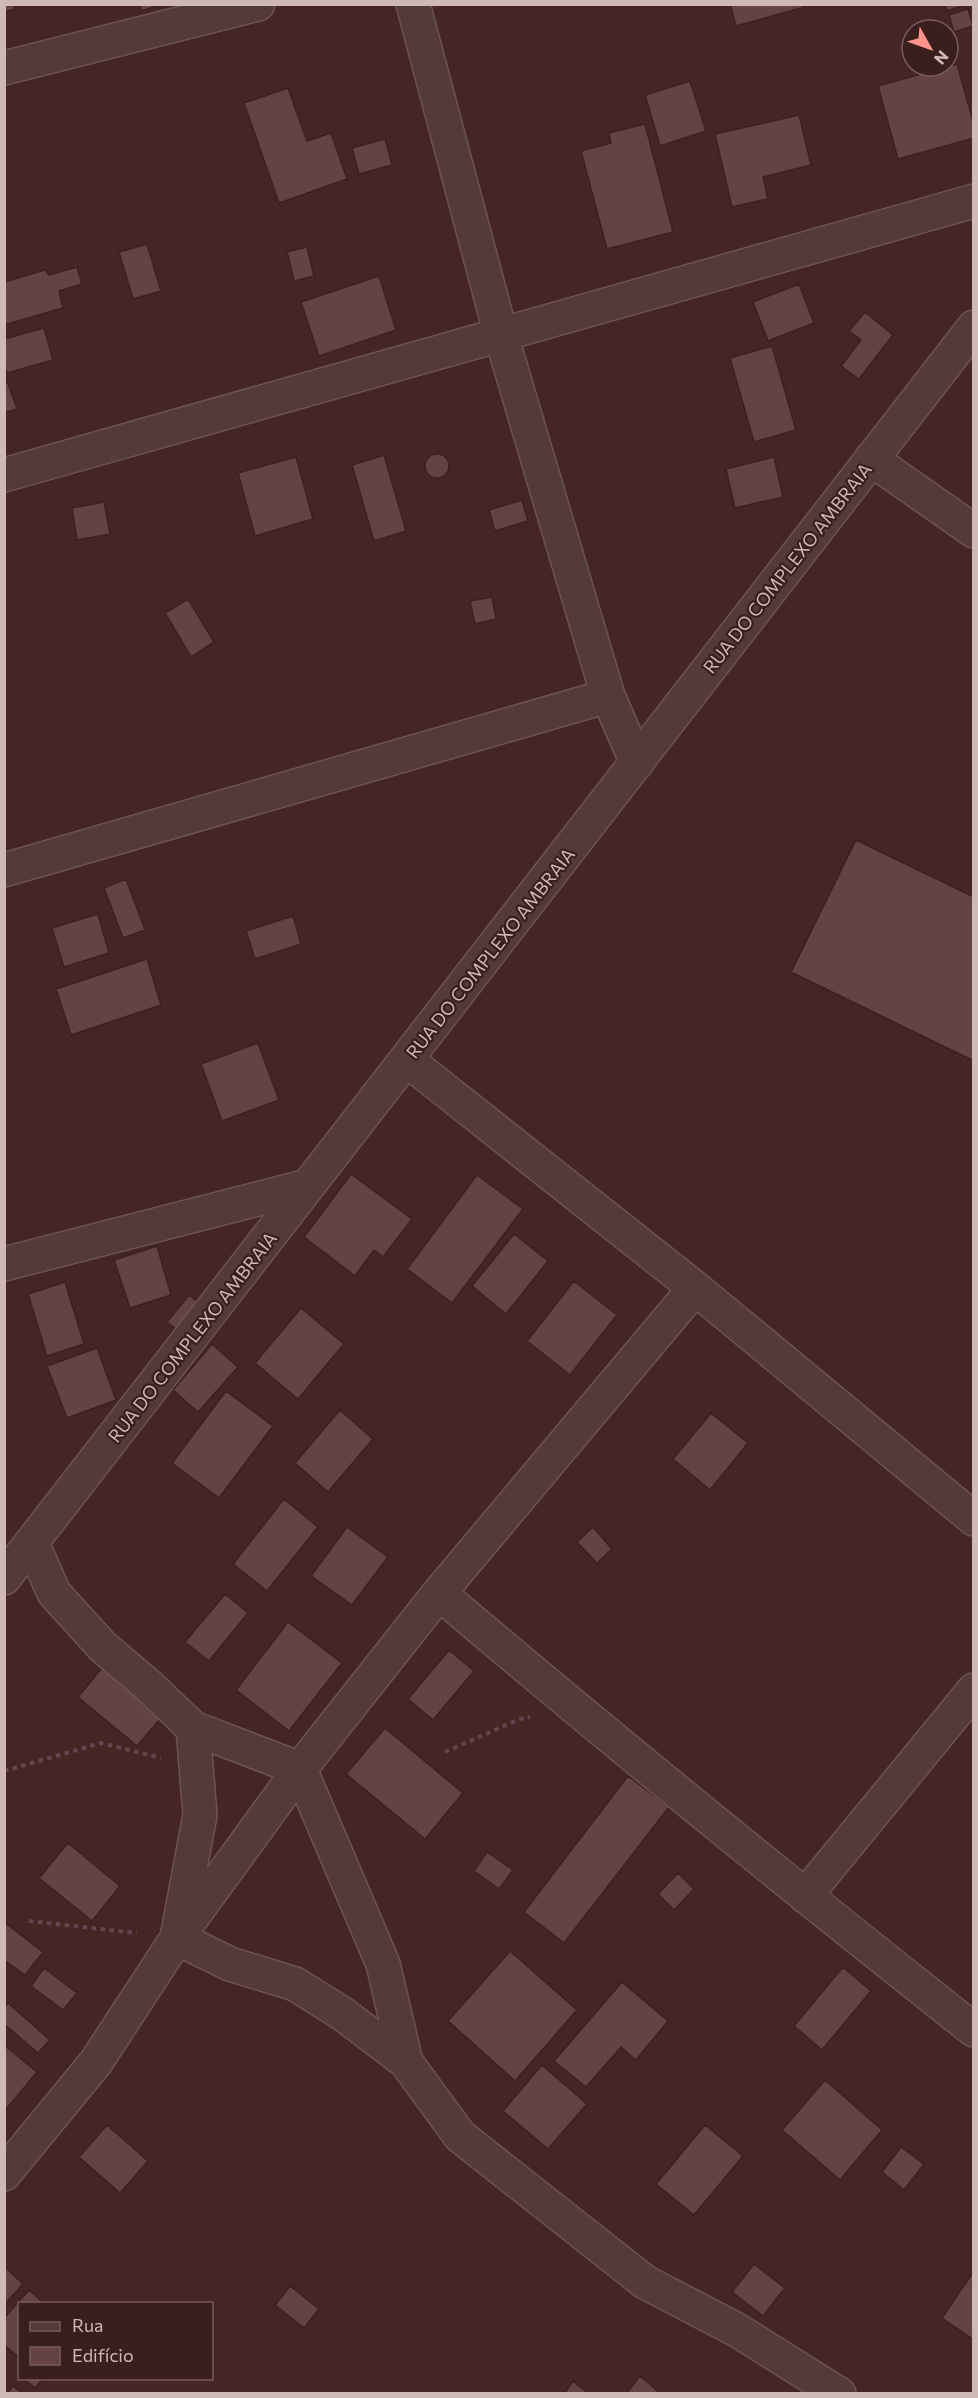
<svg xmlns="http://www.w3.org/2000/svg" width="978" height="2398" viewBox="0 0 978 2398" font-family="Commissioner,sans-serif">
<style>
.building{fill:#654342;stroke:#3c2120;stroke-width:1.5}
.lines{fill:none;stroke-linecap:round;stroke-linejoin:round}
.minor-casing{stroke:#6c5452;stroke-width:36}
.path{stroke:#624652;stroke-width:4;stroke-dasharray:4.5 4.5;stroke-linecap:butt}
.minor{stroke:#543b3a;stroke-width:33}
.labels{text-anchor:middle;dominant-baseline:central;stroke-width:4.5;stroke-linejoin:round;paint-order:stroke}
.street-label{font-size:18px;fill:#ceb9b7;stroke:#3a1f1e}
</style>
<rect width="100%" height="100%" fill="#452625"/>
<path class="building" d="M4 4H13L15 9 4 12Z
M140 4H163L141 11Z
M730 4H803L804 7 736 26Z
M945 4H967L947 11Z
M968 9 973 26 954 32 949 15Z
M957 64 974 125V138L898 159 878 86Z
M690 81 706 131 660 146 645 95Z
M288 88 307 141 331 133 347 179 279 203 244 103Z
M799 115 811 165 763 177 768 199 732 207 715 134Z
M645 124 673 232 607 249 581 151 611 143 609 133Z
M385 139 392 165 359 174 352 148Z
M147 244 161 291 133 299 119 252Z
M307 247 314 276 294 281 287 252Z
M77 267 82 284 59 291 63 308 4 325V282L45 270 49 275Z
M379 276 396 330 319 356 301 302Z
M799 284 814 323 768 341 753 302Z
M865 312 893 335 859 379 841 366 861 340 849 331Z
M44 328 53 360 7 373 4 364V339Z
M772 346 796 430 754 442 730 358Z
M8 383 17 409 4 413V384Z
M425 466a12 12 0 1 1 24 0a12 12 0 1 1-24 0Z
M384 455 406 531 374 541 352 465Z
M296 457 313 519 255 536 238 473Z
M774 457 783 497 735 508 726 469Z
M522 500 528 521 495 531 489 510Z
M104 502 110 534 77 540 72 508Z
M492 597 496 619 475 624 470 601Z
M188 599 214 642 191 657 165 613Z
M856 840 974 897V1061L791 972Z
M126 879 145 930 123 938 104 888Z
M98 914 109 953 64 967 52 928Z
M293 916 301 944 255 959 246 931Z
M147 959 161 1005 71 1035 56 989Z
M258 1043 279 1100 222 1121 201 1064Z
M351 1174 412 1219 383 1257 374 1250 355 1276 304 1237Z
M477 1175 523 1209 452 1303 407 1269Z
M514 1234 548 1261 506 1314 472 1286Z
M157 1246 171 1295 130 1308 114 1260Z
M574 1281 617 1315 570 1375 527 1341Z
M65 1282 84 1344 47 1356 28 1294Z
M189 1295 201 1305 180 1332 167 1322Z
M301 1308 344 1344 298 1399 255 1363Z
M212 1344 238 1367 198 1412 173 1390Z
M97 1348 116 1400 67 1418 47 1366Z
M226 1391 273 1426 219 1498 172 1463Z
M340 1410 373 1439 328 1492 295 1463Z
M711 1413 748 1443 710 1490 673 1459Z
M284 1499 318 1527 267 1591 233 1564Z
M347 1527 388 1557 352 1605 311 1576Z
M593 1527 612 1549 597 1563 577 1542Z
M225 1594 248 1613 209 1661 185 1642Z
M288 1622 342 1663 289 1731 236 1690Z
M449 1650 474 1671 433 1720 408 1699Z
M106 1663 165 1713 137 1746 78 1697Z
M385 1728 463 1793 425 1839 346 1774Z
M628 1776 669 1807 564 1943 524 1912Z
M68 1843 120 1886 92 1921 39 1878Z
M487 1852 513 1870 499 1889 474 1871Z
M678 1873 694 1889 674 1910 658 1894Z
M4 1922 43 1952 25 1975 4 1960Z
M510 1951 577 2010 515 2081 448 2021Z
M843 1967 871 1991 822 2050 794 2026Z
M44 1968 77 1993 63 2010 31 1986Z
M622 1982 668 2021 636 2060 621 2047 586 2087 554 2061Z
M8 2003 50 2040 38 2053 4 2024V2007Z
M4 2045 37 2072 4 2112Z
M542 2065 587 2104 548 2149 503 2111Z
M825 2080 882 2130 840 2180 782 2130Z
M107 2125 148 2161 120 2193 79 2157Z
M705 2125 743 2156 694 2215 656 2184Z
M901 2147 924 2164 904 2190 882 2172Z
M754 2264 785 2288 763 2316 732 2292Z
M6 2268 23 2284 4 2305V2269Z
M974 2271V2340L942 2318Z
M290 2286 319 2309 304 2328 275 2305Z
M29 2290 45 2304H20V2358L4 2345V2318Z
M640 2376 661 2394H626Z
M23 2378H43L35 2388Z
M573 2381 589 2394H564Z
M13 2386 23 2394H7Z"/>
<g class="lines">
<g class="minor-casing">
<path id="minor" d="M413 4 501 335 608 696 637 763
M4 68 258 4
M871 459 974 531
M4 475 974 201
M4 870 608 696
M407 1060 695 1288 974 1519
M4 1264 308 1186
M32 1543 54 1593 103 1647 149 1686 193 1728 300 1769 383 1964 406 2062
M4 1578 974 327
M439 1593C614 1742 793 1887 974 2030
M193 1728 200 1815 177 1938 230 1964 295 1984 343 2014 406 2062 460 2136 645 2282 737 2330 839 2394
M805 1896 974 1690
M4 2174 96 2062 177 1938 300 1769 439 1593 695 1288"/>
</g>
<path class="path" d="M445 1752 520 1719 530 1717
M4 1771 101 1743 161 1758
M29 1921 137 1933"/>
<use href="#minor" class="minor"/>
</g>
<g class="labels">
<g class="street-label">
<text transform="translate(787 568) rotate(-52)">RUA DO COMPLEXO AMBRAIA</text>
<text transform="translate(490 953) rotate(-52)">RUA DO COMPLEXO AMBRAIA</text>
<text transform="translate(192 1337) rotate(-52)">RUA DO COMPLEXO AMBRAIA</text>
</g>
</g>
<rect width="978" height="2398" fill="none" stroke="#ceb9b7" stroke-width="12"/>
<rect x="18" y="2302" width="195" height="78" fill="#3a1f1e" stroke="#755d5b" stroke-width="1.5"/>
<rect x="30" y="2322" width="30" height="9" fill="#543b3a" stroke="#755d5b" stroke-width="1.5"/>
<text x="72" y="2332" font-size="18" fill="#ceb9b7">Rua</text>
<rect x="30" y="2347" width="30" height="18" fill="#654342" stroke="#755d5b" stroke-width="1.5"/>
<text x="72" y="2362" font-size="18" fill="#ceb9b7">Edifício</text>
<g transform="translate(930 48) rotate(130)"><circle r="28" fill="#3a1f1e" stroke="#755d5b" stroke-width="1.5"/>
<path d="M0-4.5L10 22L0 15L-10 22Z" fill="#ff938b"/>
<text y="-9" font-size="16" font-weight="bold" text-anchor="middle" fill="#ceb9b7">N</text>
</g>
</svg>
